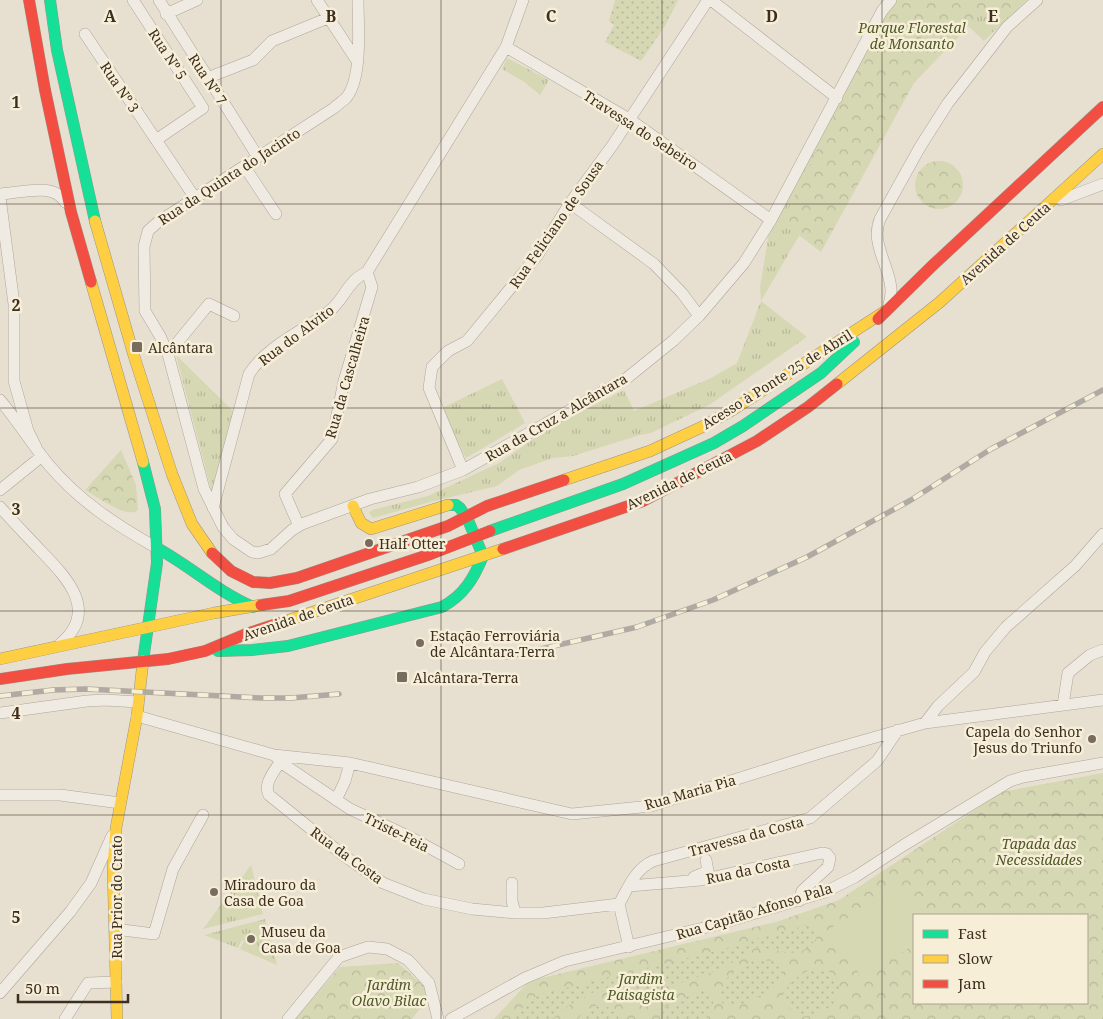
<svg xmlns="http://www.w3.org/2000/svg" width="1103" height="1019" viewBox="0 0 1103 1019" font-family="'Noto Serif',serif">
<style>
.grass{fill:url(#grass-tufts)}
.park{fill:url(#park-crowns);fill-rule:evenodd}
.garden{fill:url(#garden-dots)}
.pitch{fill:#d6d7b3}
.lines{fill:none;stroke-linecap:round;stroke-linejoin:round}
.street-casing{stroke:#ada599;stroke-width:12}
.fast-casing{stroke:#9c958a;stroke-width:12}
.slow-casing{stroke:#9c958a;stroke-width:12}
.jam-casing{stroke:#9c958a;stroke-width:12}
.street{stroke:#efebe3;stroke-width:11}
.fast{stroke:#16e098;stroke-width:11}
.slow{stroke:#ffcf43;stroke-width:11}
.jam{stroke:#f24e42;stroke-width:11}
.rail-casing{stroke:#afaaa2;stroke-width:5.5}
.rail{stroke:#f7eed8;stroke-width:4;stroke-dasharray:11;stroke-linecap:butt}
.grid{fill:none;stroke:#3d2e20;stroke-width:1;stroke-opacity:0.55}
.poi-dot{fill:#786c5e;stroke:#f7eed8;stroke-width:2}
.labels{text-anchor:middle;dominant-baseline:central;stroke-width:5;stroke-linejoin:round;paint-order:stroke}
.park-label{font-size:14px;font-style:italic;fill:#4d5a26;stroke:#f7eed8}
.street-label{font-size:14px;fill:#3d2e20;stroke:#f7eed8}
.poi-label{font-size:14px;fill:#3d2e20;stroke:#f7eed8;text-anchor:start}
.grid-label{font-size:16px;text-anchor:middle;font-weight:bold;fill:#3d2e20;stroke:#f7eed8;stroke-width:5;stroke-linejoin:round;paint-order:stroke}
</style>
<defs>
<pattern id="grass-tufts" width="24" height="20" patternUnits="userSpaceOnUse" patternTransform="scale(1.25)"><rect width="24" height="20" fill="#d6d7b3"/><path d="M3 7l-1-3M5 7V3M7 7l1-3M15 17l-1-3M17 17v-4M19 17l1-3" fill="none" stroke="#b9b99a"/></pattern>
<pattern id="park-crowns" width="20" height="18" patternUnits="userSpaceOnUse" patternTransform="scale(1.25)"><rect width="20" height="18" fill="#d6d7b3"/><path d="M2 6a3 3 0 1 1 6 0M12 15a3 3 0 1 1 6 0" fill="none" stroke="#b9b99a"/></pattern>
<pattern id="garden-dots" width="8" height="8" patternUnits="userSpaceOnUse" patternTransform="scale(1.25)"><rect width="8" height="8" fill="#d6d7b3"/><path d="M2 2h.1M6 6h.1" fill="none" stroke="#b9b99a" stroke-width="1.8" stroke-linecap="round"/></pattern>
</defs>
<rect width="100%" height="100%" fill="#e7e0d1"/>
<path class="grass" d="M897 0H1027L984 41 965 23 900 99 803 229 761 301 807 337 709 405 651 433 640 435 573 456 553 458 519 470 497 486 430 502 373 518 369 513 372 510 428 496 499 463 553 425 624 390 634 411 711 378 737 363 761 301 760 287 771 220Z
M507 58 549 80 540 95 523 81 502 69Z
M176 355 234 412 213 497Z
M502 379 525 423 466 458 440 409Z
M251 865 263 914 203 929 232 890 237 893 242 888 237 884Z
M265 919 277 965 240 949 244 941 242 940 238 948 204 935Z"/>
<path class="park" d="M897 0H1024L1000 22 986 8 914 83 821 252 782 222 881 17Z
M915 185a24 24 0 1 1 48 0a24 24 0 1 1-48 0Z
M121 450 136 485 138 510C128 520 96 496 85 490Z
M1103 773V1019H494L529 981 776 922 839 900 1002 792ZM914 915H1087V1003H914Z
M398 963 425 987V1002L412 1019H295L340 967Z"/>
<path class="garden" d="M615 0H678L665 26 641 61 605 42 614 25 609 21Z
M809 925 816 932 817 938 809 947 799 952 790 953 759 947 749 951 725 968 674 985 665 994 642 1002 621 999 607 992 596 991 571 1004 552 1019H514L520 1010 537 995 739 945 760 937Z
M758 960 775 961 781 964 784 971C777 988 753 1002 735 1006 731 1007 727 1005 723 1004 714 981 740 964 758 960Z
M825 968 837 978 840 988 832 1006 818 1013 803 1017C793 1011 782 1005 783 992 798 976 803 969 825 968Z
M701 990C712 992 713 999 714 1009L706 1019H660L665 1007Z
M598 1005 615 1009 619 1015 618 1019H577L589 1009Z"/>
<path class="pitch" d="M899 887 916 915H914V945L861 977 831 928Z"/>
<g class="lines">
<g class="street-casing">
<path id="street" d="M133 0 203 108 156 140
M159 0 258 157
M317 0 357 61
M358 0C358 25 363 78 346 98 343 101 338 104 334 108L158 222 148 231 144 247 145 311 160 336 168 354 204 489 223 527 233 539 252 552 258 553 271 549 292 530 302 524 370 499 418 487 463 470 627 378 674 340 699 316 744 263 771 220 882 11 891 0
M711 0 837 98
M166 14 197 0
M85 34 195 198
M506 47 629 119 771 220
M207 78 253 60 272 41 328 18
M244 166 276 214
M0 194C20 193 54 182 65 202
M0 197 14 304V381L28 431 36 447
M1061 200 1103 184
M570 203 654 264 682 293 699 316
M889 304C899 275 868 248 880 219L920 147 948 103 1007 27 1037 0
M168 354 209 304 234 316
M0 400C17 420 31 443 48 464 79 501 116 525 157 548
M463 470 429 388 432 367 448 351 467 341 537 256 570 203 612 146 708 0
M0 490 42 456
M0 507C13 522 27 536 40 550 65 576 100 610 61 643
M213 508 249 374C267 346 301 332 327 313 340 304 344 291 355 280 358 277 363 274 367 272L506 47 523 0
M299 526 285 494 332 439 344 381 372 287 367 272
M1063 705 1068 673 1090 655 1103 650
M0 713 87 701 105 700 138 702
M137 716 274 755 350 763 572 814 651 806 823 752 925 723 1103 700
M925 723 938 706 974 672 985 652 1006 627 1075 566 1103 534
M277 758 280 762 350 809 410 837 459 864
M280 762C274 772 263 784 269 795L343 855 383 883 424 899 472 909 515 913H543L619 904
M0 795H60L120 803
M336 800 345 781 350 763
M694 877 708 871 706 860
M512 883V901L515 913
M629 886 701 880 822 853 827 854 830 858 828 867 802 891 799 901
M115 929 154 934 173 869 203 815
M629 947 619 904C628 888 635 869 653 861L810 818 877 761 898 730
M0 993 70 912 91 883 112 836
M65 1019 88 983 116 982
M288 1019 339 957 368 947 387 949 408 960 429 983 438 1019
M451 1019 525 978 565 961 716 925 825 892 855 877 904 845 1010 781 1023 777 1103 763"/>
</g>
<g class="fast-casing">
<path id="fast" d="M50 0 57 50 95 221
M490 531 623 484 714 443 743 426 821 373 854 342
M157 548C190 566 218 592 253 607
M218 651 252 650 288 646 442 607C464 595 474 578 483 556L468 520 460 508 456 505H448
M143 661 157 563 155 509 143 462"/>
</g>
<g class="slow-casing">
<path id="slow" d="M95 221 134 356 172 474 192 524 212 553
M91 282 143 462
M837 384 940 302 1103 154
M564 480 650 451 704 426 734 409 887 310
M353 506 361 523 371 529 448 505
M286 621 503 549
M0 659 214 613 261 605
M117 1019 113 868 116 828 137 716 143 661"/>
</g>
<g class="jam-casing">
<path id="jam" d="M29 0 45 90 71 212 91 282
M878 319 932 266 1103 107
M503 549 643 501 757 441 808 407 837 384
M212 553 231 571 253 582 270 583 297 578 448 526 487 506 564 480
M261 605 289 601 428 555 490 531
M0 679 67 669 168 659 205 651 246 634 286 621"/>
</g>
<use href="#street" class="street"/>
<use href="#fast" class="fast"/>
<use href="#slow" class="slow"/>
<use href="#jam" class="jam"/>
<g class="rail-casing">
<path id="rail" d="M506 657 637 627 713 600 807 557 911 500 991 449 1103 390
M0 696 53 690 86 689 260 698H291L339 694"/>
</g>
<use href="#rail" class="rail"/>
</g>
<path class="grid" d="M221 0V1019M441 0V1019M662 0V1019M882 0V1019M0 204H1103M0 408H1103M0 611H1103M0 815H1103"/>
<g class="poi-dot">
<rect x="131" y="341" width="12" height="12" rx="2.5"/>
<circle cx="369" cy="543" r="5"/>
<circle cx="420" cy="643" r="5"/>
<rect x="396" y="671" width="12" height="12" rx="2.5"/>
<circle cx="1092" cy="739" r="5"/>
<circle cx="214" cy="892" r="5"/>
<circle cx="251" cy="939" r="5"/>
</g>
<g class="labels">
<g class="park-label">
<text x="912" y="27">Parque Florestal<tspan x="912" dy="16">de Monsanto</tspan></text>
<text x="1039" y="843">Tapada das<tspan x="1039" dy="16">Necessidades</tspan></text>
<text x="641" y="978">Jardim<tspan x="641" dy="16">Paisagista</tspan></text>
<text x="389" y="984">Jardim<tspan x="389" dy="16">Olavo Bilac</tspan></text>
</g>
<g class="street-label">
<text transform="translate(168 54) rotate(57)">Rua Nº 5</text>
<text transform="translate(208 79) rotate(57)">Rua Nº 7</text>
<text transform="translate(120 87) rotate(56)">Rua Nº 3</text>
<text transform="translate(641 130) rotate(33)">Travessa do Sebeiro</text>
<text transform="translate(229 176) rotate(-33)">Rua da Quinta do Jacinto</text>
<text transform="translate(556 224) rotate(-55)">Rua Feliciano de Sousa</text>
<text transform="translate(1005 243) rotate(-42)">Avenida de Ceuta</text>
<text transform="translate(296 335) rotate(-37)">Rua do Alvito</text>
<text transform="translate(347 377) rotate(-74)">Rua da Cascalheira</text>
<text transform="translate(777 379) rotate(-32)">Acesso à Ponte 25 de Abril</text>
<text transform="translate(556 417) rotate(-30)">Rua da Cruz a Alcântara</text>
<text transform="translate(679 480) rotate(-26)">Avenida de Ceuta</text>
<text transform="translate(298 617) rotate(-19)">Avenida de Ceuta</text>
<text transform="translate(690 792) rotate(-16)">Rua Maria Pia</text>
<text transform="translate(397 832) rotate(26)">Triste-Feia</text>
<text transform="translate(746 836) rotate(-15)">Travessa da Costa</text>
<text transform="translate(347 855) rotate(36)">Rua da Costa</text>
<text transform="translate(748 870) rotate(-12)">Rua da Costa</text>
<text transform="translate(116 897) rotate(-90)">Rua Prior do Crato</text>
<text transform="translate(754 911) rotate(-17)">Rua Capitão Afonso Pala</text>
</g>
<g class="poi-label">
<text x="148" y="347">Alcântara</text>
<text x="379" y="543">Half Otter</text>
<text x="430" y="635">Estação Ferroviária<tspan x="430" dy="16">de Alcântara-Terra</tspan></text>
<text x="413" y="677">Alcântara-Terra</text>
<text x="1082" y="731" text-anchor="end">Capela do Senhor<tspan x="1082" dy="16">Jesus do Triunfo</tspan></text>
<text x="224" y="884">Miradouro da<tspan x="224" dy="16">Casa de Goa</tspan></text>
<text x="261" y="931">Museu da<tspan x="261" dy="16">Casa de Goa</tspan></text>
</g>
</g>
<g class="grid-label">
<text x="110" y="22">A</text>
<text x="331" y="22">B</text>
<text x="551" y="22">C</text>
<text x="772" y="22">D</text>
<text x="993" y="22">E</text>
<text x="16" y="108">1</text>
<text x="16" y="311">2</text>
<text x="16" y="515">3</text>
<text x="16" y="719">4</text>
<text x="16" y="923">5</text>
</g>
<rect x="913" y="914" width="175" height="90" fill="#f7eed8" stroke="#ada18e"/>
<rect x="923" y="930" width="25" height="8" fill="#16e098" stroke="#ada18e"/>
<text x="958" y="939" font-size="15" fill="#3d2e20">Fast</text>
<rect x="923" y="955" width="25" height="8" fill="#ffcf43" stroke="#ada18e"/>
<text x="958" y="964" font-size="15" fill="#3d2e20">Slow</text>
<rect x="923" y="980" width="25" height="8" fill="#f24e42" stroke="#ada18e"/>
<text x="958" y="989" font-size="15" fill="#3d2e20">Jam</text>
<path d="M18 994v8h110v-8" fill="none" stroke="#3d2e20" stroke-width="2.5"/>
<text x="25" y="994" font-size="15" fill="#3d2e20" stroke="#f7eed8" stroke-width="4" paint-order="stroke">50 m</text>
</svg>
